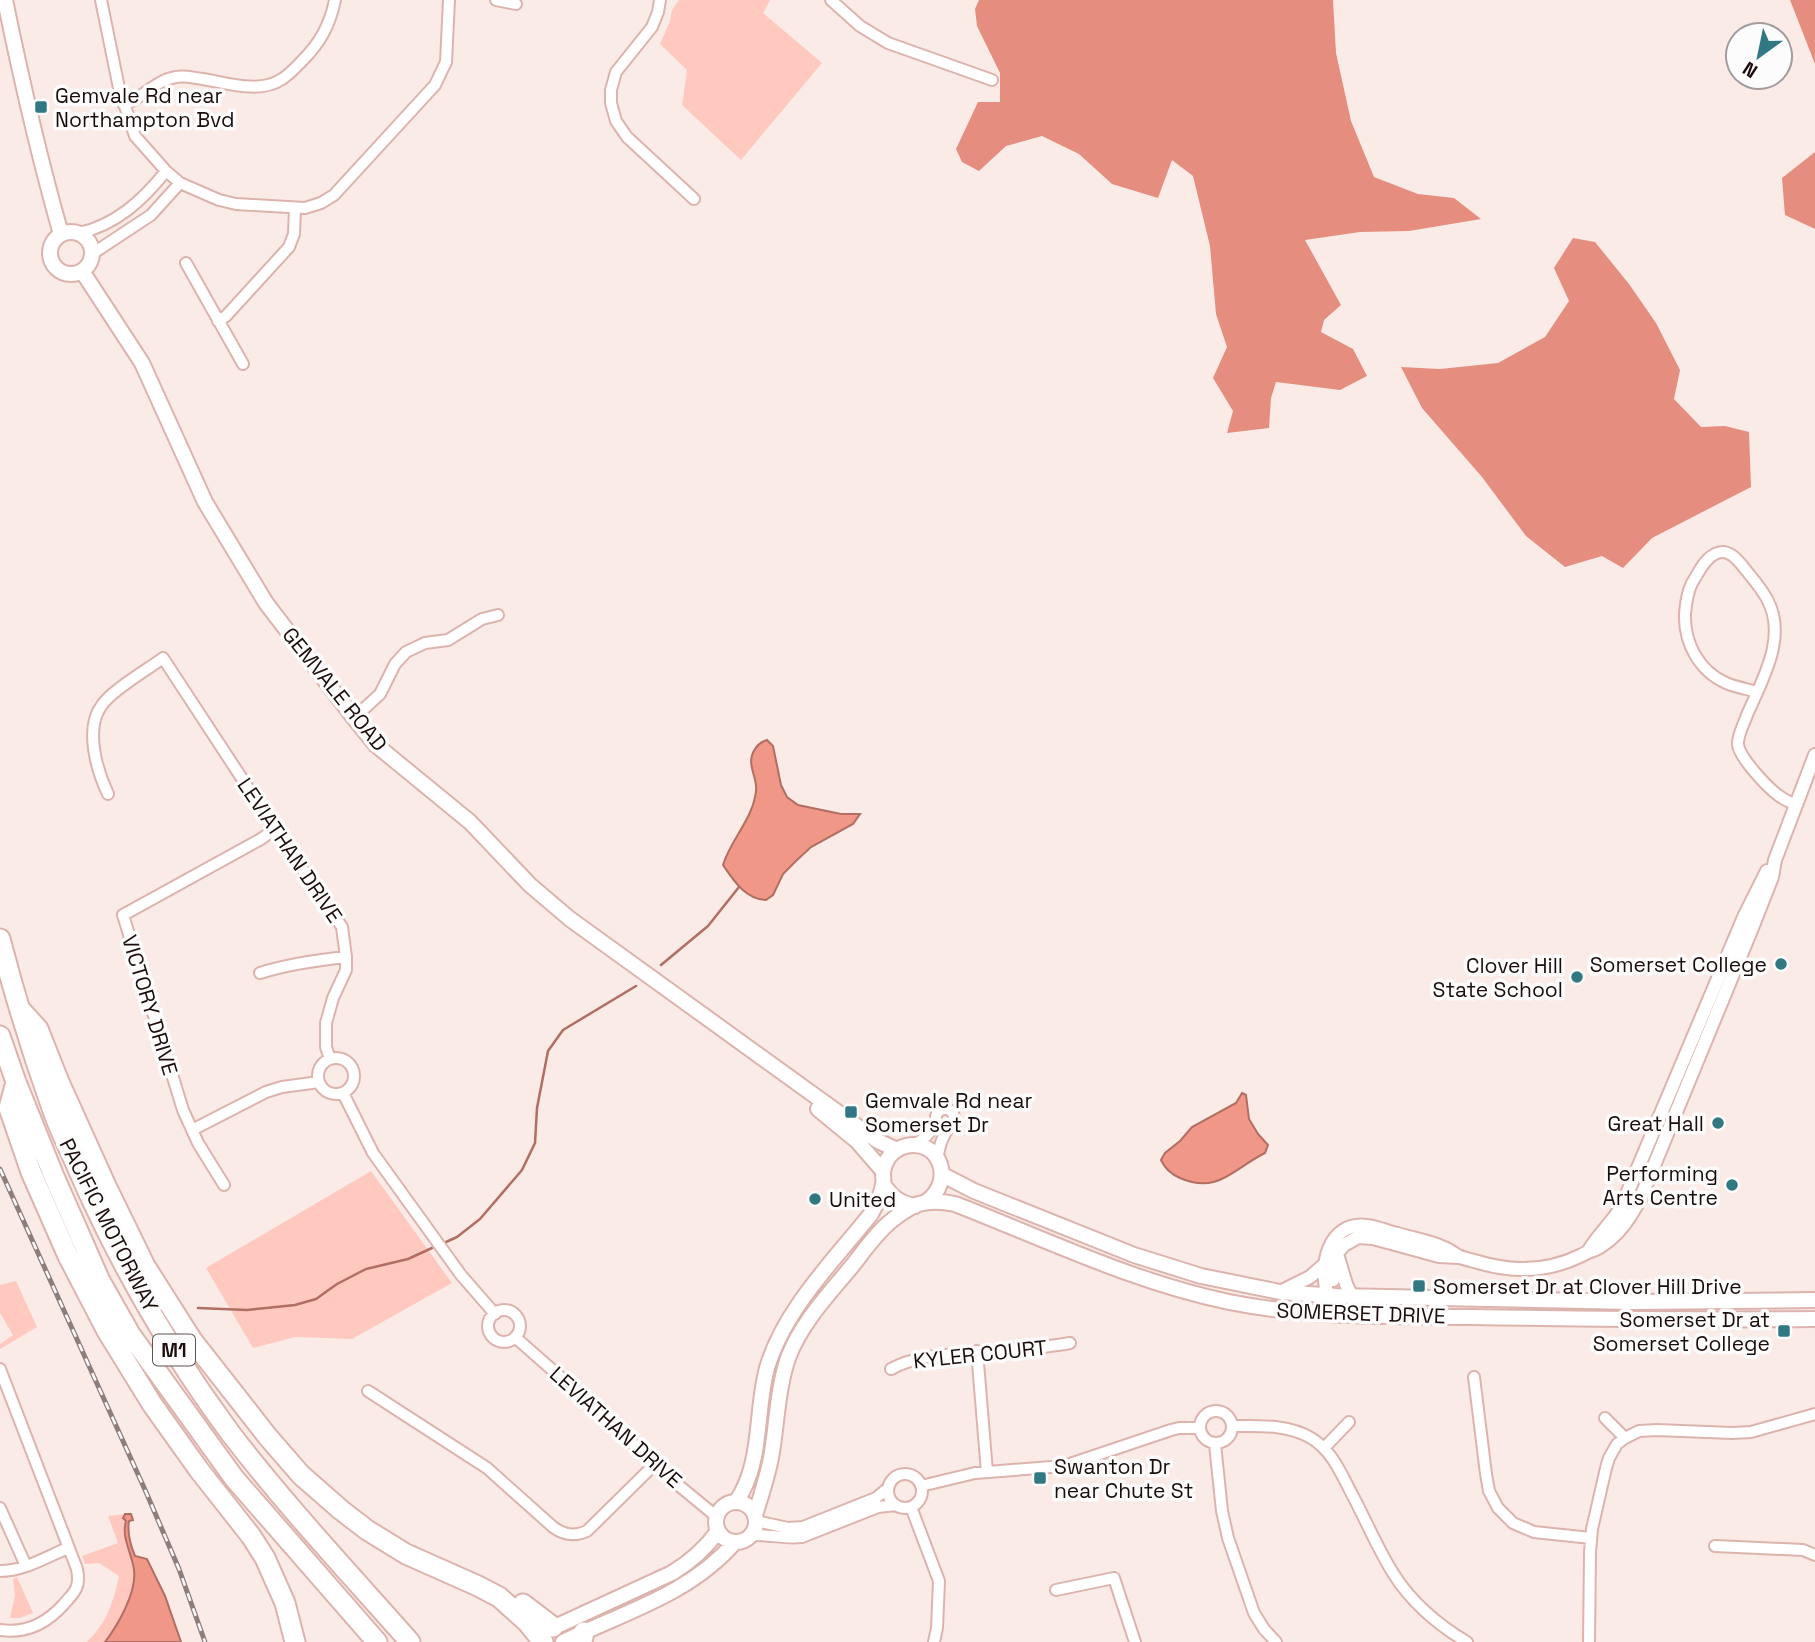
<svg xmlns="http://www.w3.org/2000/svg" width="1815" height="1642" viewBox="0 0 1815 1642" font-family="'Space Grotesk',sans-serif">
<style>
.green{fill:#ffc9c0}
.forest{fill:#e58d7f}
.water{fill:#f19788;stroke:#b16e62;stroke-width:2}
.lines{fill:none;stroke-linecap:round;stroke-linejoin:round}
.stream{stroke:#b16e62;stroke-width:2.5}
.minor-casing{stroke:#dcb4ad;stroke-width:14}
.tertiary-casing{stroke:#dcb4ad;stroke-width:16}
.secondary-casing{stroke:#dcb4ad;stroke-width:18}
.motorway-casing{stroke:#dcb4ad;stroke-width:23}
.minor{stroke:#fff;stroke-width:10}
.tertiary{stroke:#fff;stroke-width:12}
.secondary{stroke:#fff;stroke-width:14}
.motorway{stroke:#fff;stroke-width:19}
.rail-casing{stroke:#8d7e7b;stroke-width:5}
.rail{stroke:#fcfcfc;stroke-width:2.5;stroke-dasharray:8;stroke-linecap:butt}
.poi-dot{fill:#317883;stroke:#fcfcfc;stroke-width:2.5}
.labels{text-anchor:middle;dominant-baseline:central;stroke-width:7;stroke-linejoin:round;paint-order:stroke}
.shield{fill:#fcfcfc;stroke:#5e5553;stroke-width:2}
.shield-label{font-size:19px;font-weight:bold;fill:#1b0d0b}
.poi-label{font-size:21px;fill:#1b0d0b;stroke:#fcfcfc;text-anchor:start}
.street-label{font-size:21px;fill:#1b0d0b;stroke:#fcfcfc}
</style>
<rect width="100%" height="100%" fill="#fbebe7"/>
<path class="green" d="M679 0H770L763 13 822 63 741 160 682 105 687 70 660 44 670 21 672 10Z
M371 1171 452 1283 352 1339 295 1337 253 1348 206 1268Z
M16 1281 37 1327 0 1349V1344L13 1335 0 1313V1285Z
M125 1514 123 1518 126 1521C126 1526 125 1532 125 1538 126 1549 133 1559 134 1570 137 1591 118 1626 105 1642H87C106 1624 114 1601 119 1576L99 1563 85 1564 82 1556 118 1543 108 1516Z
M17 1577 33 1613 20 1618H10L15 1595 13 1579Z"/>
<path class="forest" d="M979 0H1333L1336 53 1351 121 1374 177 1418 194 1454 198 1481 219 1409 231 1360 232 1305 240 1341 305 1324 320 1321 332 1353 349 1367 376 1340 390 1276 382 1271 398 1269 428 1227 433 1233 411 1213 378 1227 347 1216 314 1210 246 1193 176 1172 160 1158 198 1112 184 1079 154 1042 136 1006 146 979 171 962 162 956 149 978 102H1000V73L977 26 975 9Z
M1790 0H1815V64Z
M1815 152V229L1785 215 1782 178Z
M1573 238 1595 242 1629 284 1656 323 1680 370 1674 399 1701 427 1725 426 1749 432 1751 487 1652 538 1623 568 1602 556 1565 567 1526 536 1482 477 1422 408 1401 367 1440 369 1498 363 1545 337 1569 301 1554 268Z"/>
<path class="water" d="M767 740 773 746 781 785 787 797 798 805 841 814H860L853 824 811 847 796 861 783 874 773 895 766 900C745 899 734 881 723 865 731 839 753 819 756 791 758 777 745 764 755 749 758 744 761 742 767 740Z
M1242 1093 1246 1095 1249 1119 1258 1134 1268 1145 1265 1153C1234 1168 1218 1195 1180 1178 1171 1174 1165 1169 1161 1160L1165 1153 1180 1141 1192 1127 1236 1103Z
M125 1514H131L133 1520 129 1521C127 1533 130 1544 135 1556L147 1559 165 1596 181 1642H105C118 1625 137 1592 134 1570 132 1553 121 1538 126 1521L123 1518Z"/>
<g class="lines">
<path class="stream" d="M661 965 708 926 739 887
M446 1242 457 1237 480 1219 522 1170 535 1143 537 1108 548 1051 563 1030 636 986
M198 1308 247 1310 295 1305 316 1299 337 1284 366 1269 408 1259 432 1248"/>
<g class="minor-casing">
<path id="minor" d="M101 0 119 88 135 136 166 171 180 183 219 200 236 204 305 208 321 203 334 195 435 85 446 62 449 0
M496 0 516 4
M660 0 658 12 652 27 616 72 611 90V103L616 121 627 137 694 199
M831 0 860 26 888 43 992 80
M124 105C142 98 156 80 176 77 185 75 194 78 203 79 227 83 260 94 282 79 290 74 296 67 302 61 320 43 330 25 335 0
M79 233C116 225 143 200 166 171
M92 254 151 215 180 183
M186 263 243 364
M218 321 226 316 289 247 294 234 295 208
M1757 692C1747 689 1735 687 1726 683 1699 671 1684 643 1685 614 1686 603 1687 593 1692 583 1698 574 1704 559 1715 554 1728 547 1738 560 1745 569 1753 579 1761 588 1767 599 1788 637 1762 680 1747 715 1744 724 1737 736 1738 745 1740 758 1767 787 1778 795 1783 799 1789 802 1796 805
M354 718 380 694 395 664 406 652 425 643 448 640 482 619 498 615
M108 794C97 771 84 728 102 705 112 690 147 670 163 658L275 829 342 927 346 957V970L333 998 326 1023V1047L330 1059
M260 973C288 964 318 960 346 957
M318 1076a18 18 0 1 1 36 0a18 18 0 1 1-36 0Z
M343 1093 373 1153 461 1275 495 1314
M936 1118a9 9 0 1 1 18 0a9 9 0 1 1-18 0Z
M192 1130 266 1092 282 1087 319 1082
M914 1145C925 1139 933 1131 936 1119
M937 1158C940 1145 942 1136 950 1126
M224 1185 198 1143 183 1110 123 915 261 839 275 829
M488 1326a16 16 0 1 1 32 0a16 16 0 1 1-32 0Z
M515 1337 609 1420 654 1465 717 1517
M977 1351 987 1472
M0 1369 77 1569C78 1575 79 1580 77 1586 75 1593 69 1598 64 1604 47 1623 26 1634 0 1630
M891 1369C911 1358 932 1356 955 1354 993 1350 1032 1350 1070 1343
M1474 1377 1486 1474 1489 1491 1498 1508 1513 1523 1534 1532 1591 1538
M368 1391 487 1468 553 1527C564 1535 574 1537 587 1531L654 1465
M1200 1427a16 16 0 1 1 32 0a16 16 0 1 1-32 0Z
M1605 1418 1625 1438
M1233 1426C1258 1426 1288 1424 1311 1438 1333 1451 1342 1476 1354 1498 1367 1523 1378 1549 1393 1573 1410 1601 1439 1626 1467 1642
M1215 1444 1222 1511 1228 1538 1254 1613 1264 1629 1276 1642
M1324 1448 1349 1422
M888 1491a17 17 0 1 1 34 0a17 17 0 1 1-34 0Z
M921 1486 975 1473 1064 1466 1171 1430 1179 1428H1200
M911 1507 939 1581 937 1628 934 1642
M0 1508 26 1566
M756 1521 788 1528 803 1527 876 1498 888 1488
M751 1535C768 1534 784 1539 802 1537L878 1507 896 1505
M1715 1546 1803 1550 1815 1555
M0 1571C24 1571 46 1557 68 1548
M1056 1590 1114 1578 1135 1642
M1589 1642 1590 1552 1592 1529 1606 1468 1609 1458 1617 1444 1625 1438 1639 1431 1657 1430 1732 1433 1751 1432 1815 1414"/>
</g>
<g class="tertiary-casing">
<path id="tertiary" d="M1588 1252C1597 1236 1611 1224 1621 1208L1744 917 1767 871
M1337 1254 1346 1284 1352 1297
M1333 1280 1335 1260 1337 1253 1344 1245 1358 1237 1373 1238 1439 1256 1458 1257
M1280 1292 1310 1277 1326 1263
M1328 1296C1319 1268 1327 1221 1367 1226 1377 1227 1388 1232 1398 1234 1413 1239 1430 1241 1444 1248 1449 1250 1453 1253 1458 1256 1464 1259 1471 1260 1478 1262 1514 1273 1548 1272 1582 1255 1588 1251 1596 1250 1601 1246 1620 1234 1631 1216 1641 1197L1752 928 1772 877 1775 860 1815 755"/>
</g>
<g class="secondary-casing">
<path id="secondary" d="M5 0C21 78 39 157 61 234
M50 253a21 21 0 1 1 42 0a21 21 0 1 1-42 0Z
M82 271 142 363 205 502 266 603 354 718 376 745 470 822 530 885 570 919 865 1132 878 1141 897 1150
M818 1109 857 1141 883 1171
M943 1175 974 1191 1134 1255 1201 1276 1280 1292 1337 1296 1633 1302 1815 1300
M883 1184C892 1197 899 1203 915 1206
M736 1502C763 1463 755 1412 767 1368 784 1310 834 1260 871 1214 876 1204 882 1195 883 1184 884 1180 883 1177 883 1173 884 1160 893 1149 906 1146 939 1138 956 1181 926 1202
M716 1522a20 20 0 1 1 40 0a20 20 0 1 1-40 0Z
M755 1515C761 1496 767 1478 771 1458 777 1425 777 1391 788 1358 801 1323 829 1294 852 1266 864 1251 876 1233 891 1221 897 1216 906 1210 913 1206 927 1200 941 1201 955 1204 1045 1239 1133 1282 1229 1302 1309 1318 1390 1316 1471 1317 1586 1319 1700 1320 1815 1319
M546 1631 672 1573C690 1562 706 1548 718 1531
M563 1642C624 1612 689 1595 735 1542"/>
</g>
<g class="motorway-casing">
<path id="motorway" d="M0 939C15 997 33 1055 53 1111 60 1131 70 1150 78 1169 119 1263 170 1352 231 1434 287 1507 350 1574 410 1642
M19 1008 38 1029 59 1082 106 1186 145 1266 192 1340 268 1437 301 1475 341 1510 367 1530 406 1554 478 1586 499 1597 528 1623 543 1642
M0 1036 16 1082 53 1174 100 1281 130 1334 234 1478 377 1642
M16 1082 9 1108 31 1172 68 1256 107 1331 152 1404 199 1470 251 1536 265 1558 285 1603 295 1642
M523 1604 553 1627
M582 1642 584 1632"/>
</g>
<use href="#minor" class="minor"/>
<use href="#tertiary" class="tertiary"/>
<use href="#secondary" class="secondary"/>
<use href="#motorway" class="motorway"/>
<g class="rail-casing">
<path id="rail" d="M0 1169 146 1492 179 1569 205 1642"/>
</g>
<use href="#rail" class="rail"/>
</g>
<g class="poi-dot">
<rect x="34" y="100" width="14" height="14" rx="3.5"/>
<circle cx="1781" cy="964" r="7"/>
<circle cx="1577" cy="977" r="7"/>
<rect x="844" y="1105" width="14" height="14" rx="3.5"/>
<circle cx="1718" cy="1123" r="7"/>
<circle cx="1732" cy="1185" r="7"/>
<circle cx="815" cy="1199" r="7"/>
<rect x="1412" y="1279" width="14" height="14" rx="3.5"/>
<rect x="1777" y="1324" width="14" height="14" rx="3.5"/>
<rect x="1033" y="1471" width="14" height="14" rx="3.5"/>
</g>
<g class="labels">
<rect class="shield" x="153" y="1334.5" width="42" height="31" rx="5"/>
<g class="shield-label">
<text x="174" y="1350">M1</text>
</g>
<g class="poi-label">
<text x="55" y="95">Gemvale Rd near<tspan x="55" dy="24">Northampton Bvd</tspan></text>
<text x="1767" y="964" text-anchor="end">Somerset College</text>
<text x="1563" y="965" text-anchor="end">Clover Hill<tspan x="1563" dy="24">State School</tspan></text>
<text x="865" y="1100">Gemvale Rd near<tspan x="865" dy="24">Somerset Dr</tspan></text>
<text x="1704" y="1123" text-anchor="end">Great Hall</text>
<text x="1718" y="1173" text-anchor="end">Performing<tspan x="1718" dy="24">Arts Centre</tspan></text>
<text x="829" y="1199">United</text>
<text x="1433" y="1286">Somerset Dr at Clover Hill Drive</text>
<text x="1770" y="1319" text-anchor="end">Somerset Dr at<tspan x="1770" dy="24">Somerset College</tspan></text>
<text x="1054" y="1466">Swanton Dr<tspan x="1054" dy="24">near Chute St</tspan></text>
</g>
<g class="street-label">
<text transform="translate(335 689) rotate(51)">GEMVALE ROAD</text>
<text transform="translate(290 850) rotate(56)">LEVIATHAN DRIVE</text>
<text transform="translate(150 1005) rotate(73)">VICTORY DRIVE</text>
<text transform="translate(109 1225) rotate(63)">PACIFIC MOTORWAY</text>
<text transform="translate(1361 1313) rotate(2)">SOMERSET DRIVE</text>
<text transform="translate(980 1354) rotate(-6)">KYLER COURT</text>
<text transform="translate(616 1427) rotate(42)">LEVIATHAN DRIVE</text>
</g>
</g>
<g transform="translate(1759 56) rotate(213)"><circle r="33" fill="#fcfcfc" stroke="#a29c9c" stroke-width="2"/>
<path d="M0-5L12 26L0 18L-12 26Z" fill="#317883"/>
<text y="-10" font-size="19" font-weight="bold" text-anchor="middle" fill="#1b0d0b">N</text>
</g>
</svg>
